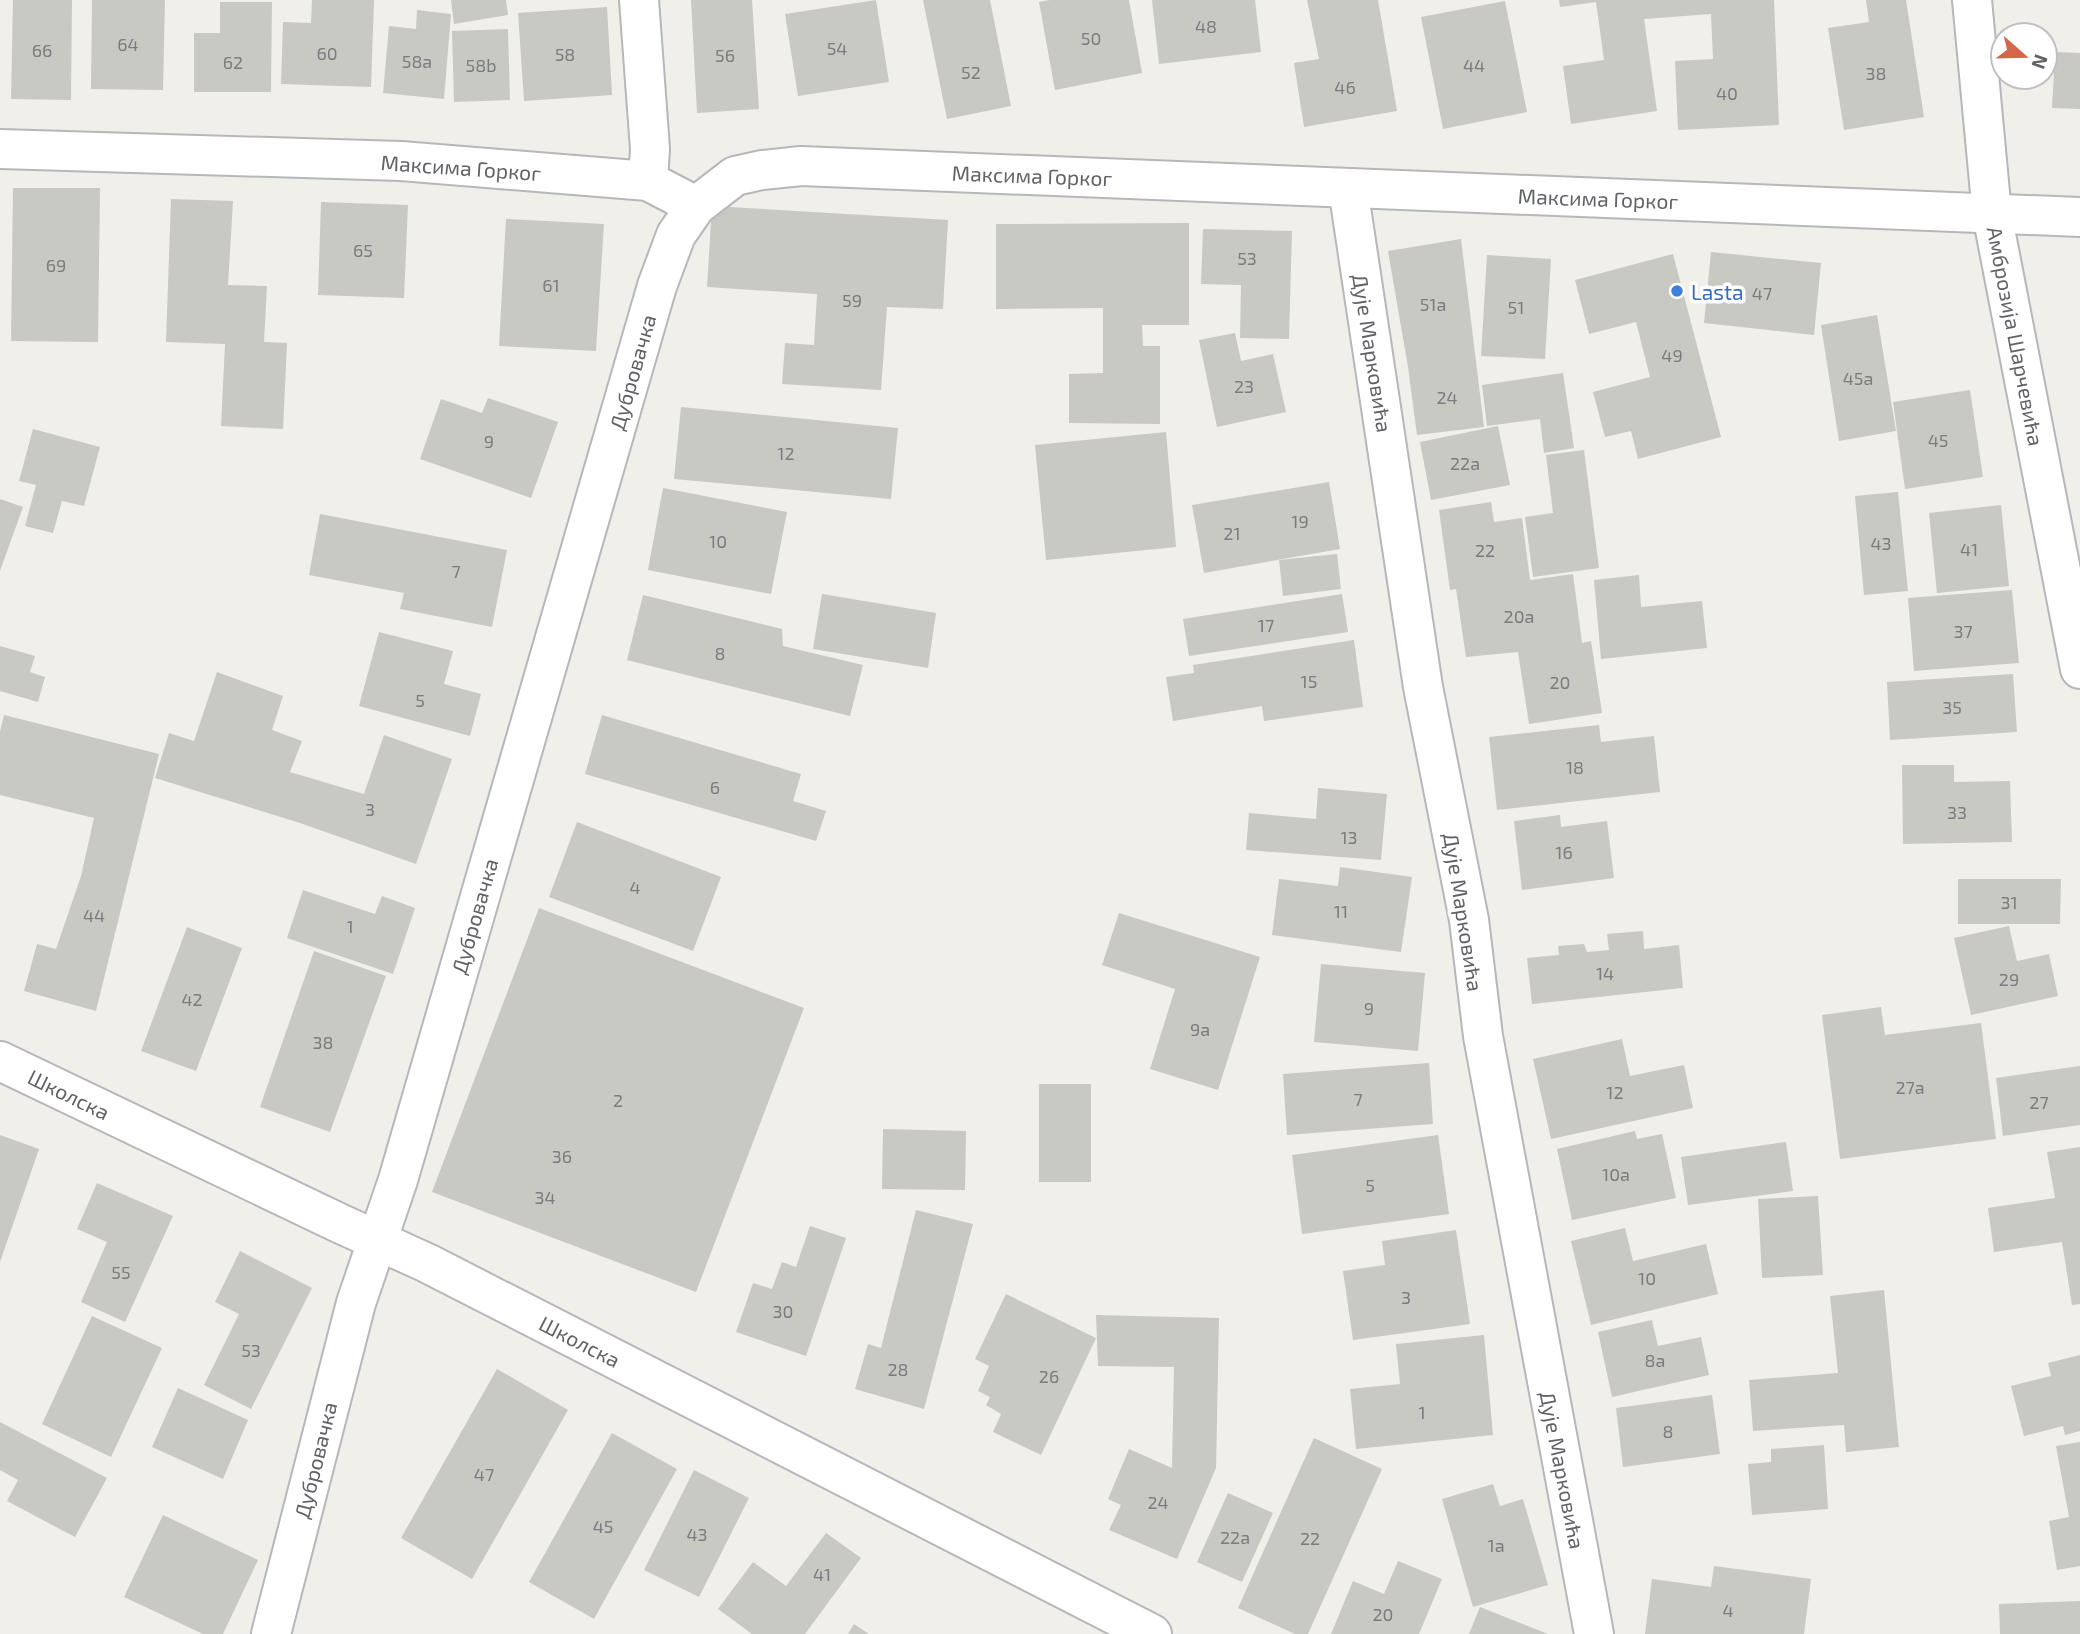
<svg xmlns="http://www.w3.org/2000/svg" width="2080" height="1634" viewBox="0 0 2080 1634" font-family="'Exo 2',sans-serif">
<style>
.building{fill:#c8c9c3}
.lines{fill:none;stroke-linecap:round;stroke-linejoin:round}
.minor-casing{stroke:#b5b7bb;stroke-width:42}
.tertiary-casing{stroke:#b5b7bb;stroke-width:42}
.minor{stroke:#fff;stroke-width:38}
.tertiary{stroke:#fff;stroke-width:38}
.shop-dot{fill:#3f7fe0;stroke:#fff;stroke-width:2.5}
.labels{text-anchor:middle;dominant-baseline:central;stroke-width:7;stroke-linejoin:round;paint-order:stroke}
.number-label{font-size:18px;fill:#7a7c7e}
.street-label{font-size:21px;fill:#606267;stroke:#fff}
.shop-label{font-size:21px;fill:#366cbe;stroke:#fff;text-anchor:start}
</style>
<rect width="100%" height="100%" fill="#f0efe9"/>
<path class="building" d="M13 0H72L71 100 11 99Z
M92 0H165L163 90 91 89Z
M312 0H374L371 87 281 84 283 22 311 23Z
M451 0H506L508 15 454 24Z
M691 0H752L759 109 697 113Z
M876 0 889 82 798 96 785 14Z
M923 0H990L1011 106 947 119Z
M1050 0H1129L1142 73 1055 90 1039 2Z
M1152 0H1255L1261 52 1159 64Z
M1307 0H1378L1397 111 1304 127 1294 63 1319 59Z
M1559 0H1774L1779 125 1678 130 1675 61 1713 59 1711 14 1644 19 1657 111 1571 124 1563 66 1604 60 1596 2 1560 7Z
M1866 0H1906L1924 117 1844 130 1828 28 1869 22Z
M1505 1 1527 112 1443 129 1421 17Z
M220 2H272L271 92H194V33H220Z
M607 7 612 95 524 101 518 13Z
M417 10 451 14 444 99 383 93 389 26 416 29Z
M508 29 510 100 454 102 452 31Z
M2055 52 2080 53V109L2052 108Z
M13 188H100L98 342 11 341Z
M171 199 233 201 228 285 267 286 264 342 287 343 283 429 221 426 225 344 166 342Z
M321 202 408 205 404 298 318 295Z
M712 206 948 220 943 309 887 307 881 390 782 384 785 343 814 345 817 294 707 287Z
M506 219 604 224 596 351 499 346Z
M1189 223V325H1142L1143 346H1160V424L1069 423V374L1103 373V308L996 309V224Z
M1203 229 1292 231 1289 339 1240 338 1241 285 1201 284Z
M1461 239 1484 427 1417 435 1408 367 1388 251Z
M1711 252 1821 263 1814 335 1704 323Z
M1673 254 1721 437 1638 459 1631 431 1605 437 1593 392 1650 377 1636 322 1589 334 1575 280Z
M1487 255 1551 259 1545 359 1481 356Z
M1877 315 1896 431 1839 441 1821 325Z
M1235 333 1241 361 1273 354 1286 412 1217 427 1199 340Z
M1563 373 1574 448 1544 453 1540 419 1487 426 1482 385Z
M1970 390 1983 477 1905 489 1893 402Z
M488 398 558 422 531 498 420 459 441 399 482 413Z
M681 407 898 428 891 499 674 479Z
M1498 426 1510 485 1431 500 1420 442Z
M33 429 100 447 84 506 62 501 53 533 25 526 36 485 19 481Z
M1166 432 1176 547 1046 560 1035 445Z
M1584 450 1599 568 1533 577 1525 517 1553 513 1546 455Z
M1329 482 1340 549 1204 573 1192 505Z
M663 488 787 512 771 594 648 570Z
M1898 492 1908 591 1864 595 1855 496Z
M0 499 23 507 0 571Z
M1491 502 1494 522 1522 518 1530 580 1573 574 1582 643 1591 641 1602 713 1529 724 1518 652 1466 657 1456 589 1450 590 1439 510Z
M2001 505 2009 586 1937 593 1929 513Z
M320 514 507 550 492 627 400 609 404 593 309 575Z
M1337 554 1341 589 1283 596 1279 560Z
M1639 575 1641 607 1702 601 1707 648 1601 659 1594 580Z
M2012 590 2019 663 1914 671 1908 598Z
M822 594 936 613 928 668 813 649Z
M1342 594 1348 632 1189 656 1183 619Z
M643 595 782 629 783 646 863 665 850 716 627 660Z
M379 632 453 651 444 684 481 694 470 736 359 706Z
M1354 640 1363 707 1264 721 1262 706 1173 721 1166 677 1194 673 1193 665Z
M0 646 35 656 30 672 45 677 38 702 0 691Z
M217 672 283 696 272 730 302 741 290 772 364 794 384 735 452 759 416 864 300 823 155 778 169 733 194 741Z
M2013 674 2017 732 1890 740 1887 682Z
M4 715 159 754 96 1011 24 991 37 944 56 949 81 876 94 818 0 795V732Z
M602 715 801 774 793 801 826 811 816 841 585 774Z
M1599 725 1601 742 1654 736 1660 792 1497 810 1489 737Z
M1902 765H1954V782L2010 781 2012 842 1903 844Z
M1318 788 1387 794 1381 860 1246 850 1249 813 1316 819Z
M1560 815 1561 827 1607 821 1614 878 1522 890 1514 821Z
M577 822 721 877 693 951 549 897Z
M1340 867 1412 877 1401 952 1272 935 1279 879 1338 886Z
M1958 879H2061L2060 924H1958Z
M303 890 375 914 382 896 415 908 393 974 287 938Z
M539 908 804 1008 696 1292 432 1192Z
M1119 913 1260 957 1218 1090 1150 1069 1175 989 1102 965Z
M2009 926 2017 961 2049 954 2058 996 1971 1015 1954 938Z
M187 927 242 948 196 1071 141 1051Z
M1643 931 1644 949 1679 945 1683 988 1532 1004 1527 958 1559 955 1558 946 1584 944 1587 952 1609 950 1607 934Z
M314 951 386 976 330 1132 260 1107Z
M1321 964 1425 973 1418 1051 1314 1042Z
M1881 1007 1885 1035 1981 1023 1996 1139 1840 1159 1822 1015Z
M1622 1039 1630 1076 1684 1065 1693 1108 1551 1139 1533 1059Z
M1429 1063 1433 1124 1287 1135 1283 1074Z
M2080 1066V1125L2003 1136 1996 1078Z
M1039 1084H1091V1182H1039Z
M883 1129 966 1131 965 1190 882 1189Z
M1635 1131 1637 1139 1662 1134 1676 1198 1572 1220 1557 1149Z
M0 1135 39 1149 0 1262Z
M1438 1135 1449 1214 1302 1234 1292 1155Z
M1786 1142 1793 1191 1688 1205 1681 1157Z
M2080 1147V1304L2072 1305 2062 1242 1994 1252 1988 1208 2055 1198 2047 1152Z
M97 1183 173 1216 125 1322 81 1302 107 1242 77 1229Z
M1818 1196 1823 1275 1762 1278 1758 1199Z
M916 1210 973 1224 924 1409 855 1389 868 1344 881 1348Z
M810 1226 846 1238 806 1356 736 1332 753 1283 772 1289 782 1262 796 1267Z
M1625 1228 1633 1261 1706 1244 1718 1294 1591 1325 1571 1241Z
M1456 1230 1470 1324 1353 1340 1343 1271 1385 1265 1382 1241Z
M240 1251 312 1288 251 1409 204 1385 239 1314 215 1302Z
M1884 1290 1899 1447 1846 1452 1844 1425 1753 1431 1749 1380 1838 1373 1830 1296Z
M1006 1294 1096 1338 1041 1455 993 1432 1001 1414 986 1405 990 1397 978 1391 989 1366 975 1359Z
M1096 1315 1219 1318 1216 1468 1177 1559 1109 1530 1121 1505 1108 1499 1129 1449 1172 1468 1174 1367 1098 1366Z
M92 1316 162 1348 111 1457 42 1424Z
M1652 1320 1658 1346 1701 1337 1709 1375 1612 1397 1598 1332Z
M1484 1335 1493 1435 1356 1449 1350 1389 1400 1384 1396 1344Z
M2080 1355V1431L2065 1435 2063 1426 2024 1436 2011 1386 2051 1376 2048 1363Z
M497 1369 568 1410 472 1579 401 1538Z
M178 1388 248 1420 223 1479 152 1447Z
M1712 1395 1720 1454 1623 1467 1616 1408Z
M0 1422 107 1478 75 1537 7 1501 18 1480 0 1470Z
M612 1433 677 1469 594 1619 529 1582Z
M1314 1438 1382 1469 1308 1634H1295L1238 1608Z
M2080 1442V1566L2057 1570 2049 1521 2069 1517 2056 1446Z
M1824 1445 1828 1509 1752 1515 1748 1464 1771 1462V1449Z
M694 1470 749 1498 699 1597 644 1570Z
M1493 1484 1500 1506 1523 1499 1548 1585 1473 1607 1442 1499Z
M1228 1493 1273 1513 1242 1582 1197 1562Z
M163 1515 258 1560 223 1634H203L124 1597Z
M826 1533 861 1558 805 1634H752L718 1609 753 1562 786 1586Z
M1398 1561 1442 1579 1419 1634H1331L1353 1581 1384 1594Z
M1714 1566 1811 1579 1804 1634H1645L1652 1579 1711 1587Z
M2080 1601V1634H2000L1999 1604Z
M1480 1607 1548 1634H1469Z
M854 1624 869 1634H848Z"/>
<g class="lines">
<g class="minor-casing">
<path id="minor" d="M639 0 650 149 648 181
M1972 0 1992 214 2080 669
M0 149 401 161 648 181 696 206
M1348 188 1423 687 1469 920 1483 1036 1594 1634
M0 1061 339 1223 427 1263 1152 1634"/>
</g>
<g class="tertiary-casing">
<path id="tertiary" d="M271 1634 356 1303 398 1180 657 286 676 235 696 206 735 176 762 170 801 166 2080 217"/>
</g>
<use href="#minor" class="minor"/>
<use href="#tertiary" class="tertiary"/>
</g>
<circle class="shop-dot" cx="1677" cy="291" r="7"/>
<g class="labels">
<g class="number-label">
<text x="1206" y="26">48</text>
<text x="1091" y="38">50</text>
<text x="128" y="44">64</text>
<text x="837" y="48">54</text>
<text x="42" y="50">66</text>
<text x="327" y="53">60</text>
<text x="565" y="54">58</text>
<text x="725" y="55">56</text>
<text x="417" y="61">58a</text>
<text x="233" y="62">62</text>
<text x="481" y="65">58b</text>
<text x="1474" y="65">44</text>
<text x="971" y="72">52</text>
<text x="1876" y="73">38</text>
<text x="1345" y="87">46</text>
<text x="1727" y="93">40</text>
<text x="363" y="250">65</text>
<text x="1247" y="258">53</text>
<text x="56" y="265">69</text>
<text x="551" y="285">61</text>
<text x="1762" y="293">47</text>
<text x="852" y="300">59</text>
<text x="1433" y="304">51a</text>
<text x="1516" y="307">51</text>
<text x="1672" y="355">49</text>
<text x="1858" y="378">45a</text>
<text x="1244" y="386">23</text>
<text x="1447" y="397">24</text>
<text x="1938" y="440">45</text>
<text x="489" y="441">9</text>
<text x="786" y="453">12</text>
<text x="1465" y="463">22a</text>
<text x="1300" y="521">19</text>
<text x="1232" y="533">21</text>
<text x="718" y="541">10</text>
<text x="1881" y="543">43</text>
<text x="1969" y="549">41</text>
<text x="1485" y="550">22</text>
<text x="456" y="571">7</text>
<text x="1519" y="616">20a</text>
<text x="1266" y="625">17</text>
<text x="1963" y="631">37</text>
<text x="720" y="653">8</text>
<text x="1309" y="681">15</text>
<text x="1560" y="682">20</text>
<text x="420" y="700">5</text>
<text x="1952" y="707">35</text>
<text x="1575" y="767">18</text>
<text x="715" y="787">6</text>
<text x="370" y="809">3</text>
<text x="1957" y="812">33</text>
<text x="1349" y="837">13</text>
<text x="1564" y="852">16</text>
<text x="635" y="887">4</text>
<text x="2009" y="902">31</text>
<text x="1341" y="911">11</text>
<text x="94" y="915">44</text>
<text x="350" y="926">1</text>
<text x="1605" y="973">14</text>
<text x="2009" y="979">29</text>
<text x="192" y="999">42</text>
<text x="1369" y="1008">9</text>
<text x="1200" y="1029">9a</text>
<text x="323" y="1042">38</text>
<text x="1910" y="1087">27a</text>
<text x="1615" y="1092">12</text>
<text x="1358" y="1099">7</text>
<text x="618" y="1100">2</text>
<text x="2039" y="1102">27</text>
<text x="562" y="1156">36</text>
<text x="1616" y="1174">10a</text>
<text x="1370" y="1185">5</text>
<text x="545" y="1197">34</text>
<text x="121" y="1272">55</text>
<text x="1647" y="1278">10</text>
<text x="1406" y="1297">3</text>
<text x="783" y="1311">30</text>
<text x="251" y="1350">53</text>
<text x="1655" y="1360">8a</text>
<text x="898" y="1369">28</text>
<text x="1049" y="1376">26</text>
<text x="1422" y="1412">1</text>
<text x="1668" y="1431">8</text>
<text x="484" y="1474">47</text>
<text x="1158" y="1502">24</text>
<text x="603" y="1526">45</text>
<text x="697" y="1534">43</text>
<text x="1235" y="1537">22a</text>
<text x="1310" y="1538">22</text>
<text x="1496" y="1545">1a</text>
<text x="822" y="1574">41</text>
<text x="1728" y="1610">4</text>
<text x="1383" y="1614">20</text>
</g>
<g class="street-label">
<text transform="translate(461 167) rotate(4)">Максима Горког</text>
<text transform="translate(1032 175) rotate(2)">Максима Горког</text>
<text transform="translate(1598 198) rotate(2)">Максима Горког</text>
<text transform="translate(2016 336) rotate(79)">Амброзија Шарчевића</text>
<text transform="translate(1373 353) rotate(81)">Дује Марковића</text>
<text transform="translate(632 372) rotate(-74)">Дубровачка</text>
<text transform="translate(1464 912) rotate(81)">Дује Марковића</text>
<text transform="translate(474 916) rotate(-74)">Дубровачка</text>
<text transform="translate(69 1094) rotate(26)">Школска</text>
<text transform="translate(580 1341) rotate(27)">Школска</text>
<text transform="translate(315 1460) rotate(-76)">Дубровачка</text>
<text transform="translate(1563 1470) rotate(79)">Дује Марковића</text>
</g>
<g class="shop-label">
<text x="1691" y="291">Lasta</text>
</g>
</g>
<g transform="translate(2024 56) rotate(110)"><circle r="33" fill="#ffffff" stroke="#bfc0c2" stroke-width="2"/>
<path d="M0-5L12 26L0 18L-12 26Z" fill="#d5664a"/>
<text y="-10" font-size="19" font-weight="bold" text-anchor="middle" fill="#606267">N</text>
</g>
</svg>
